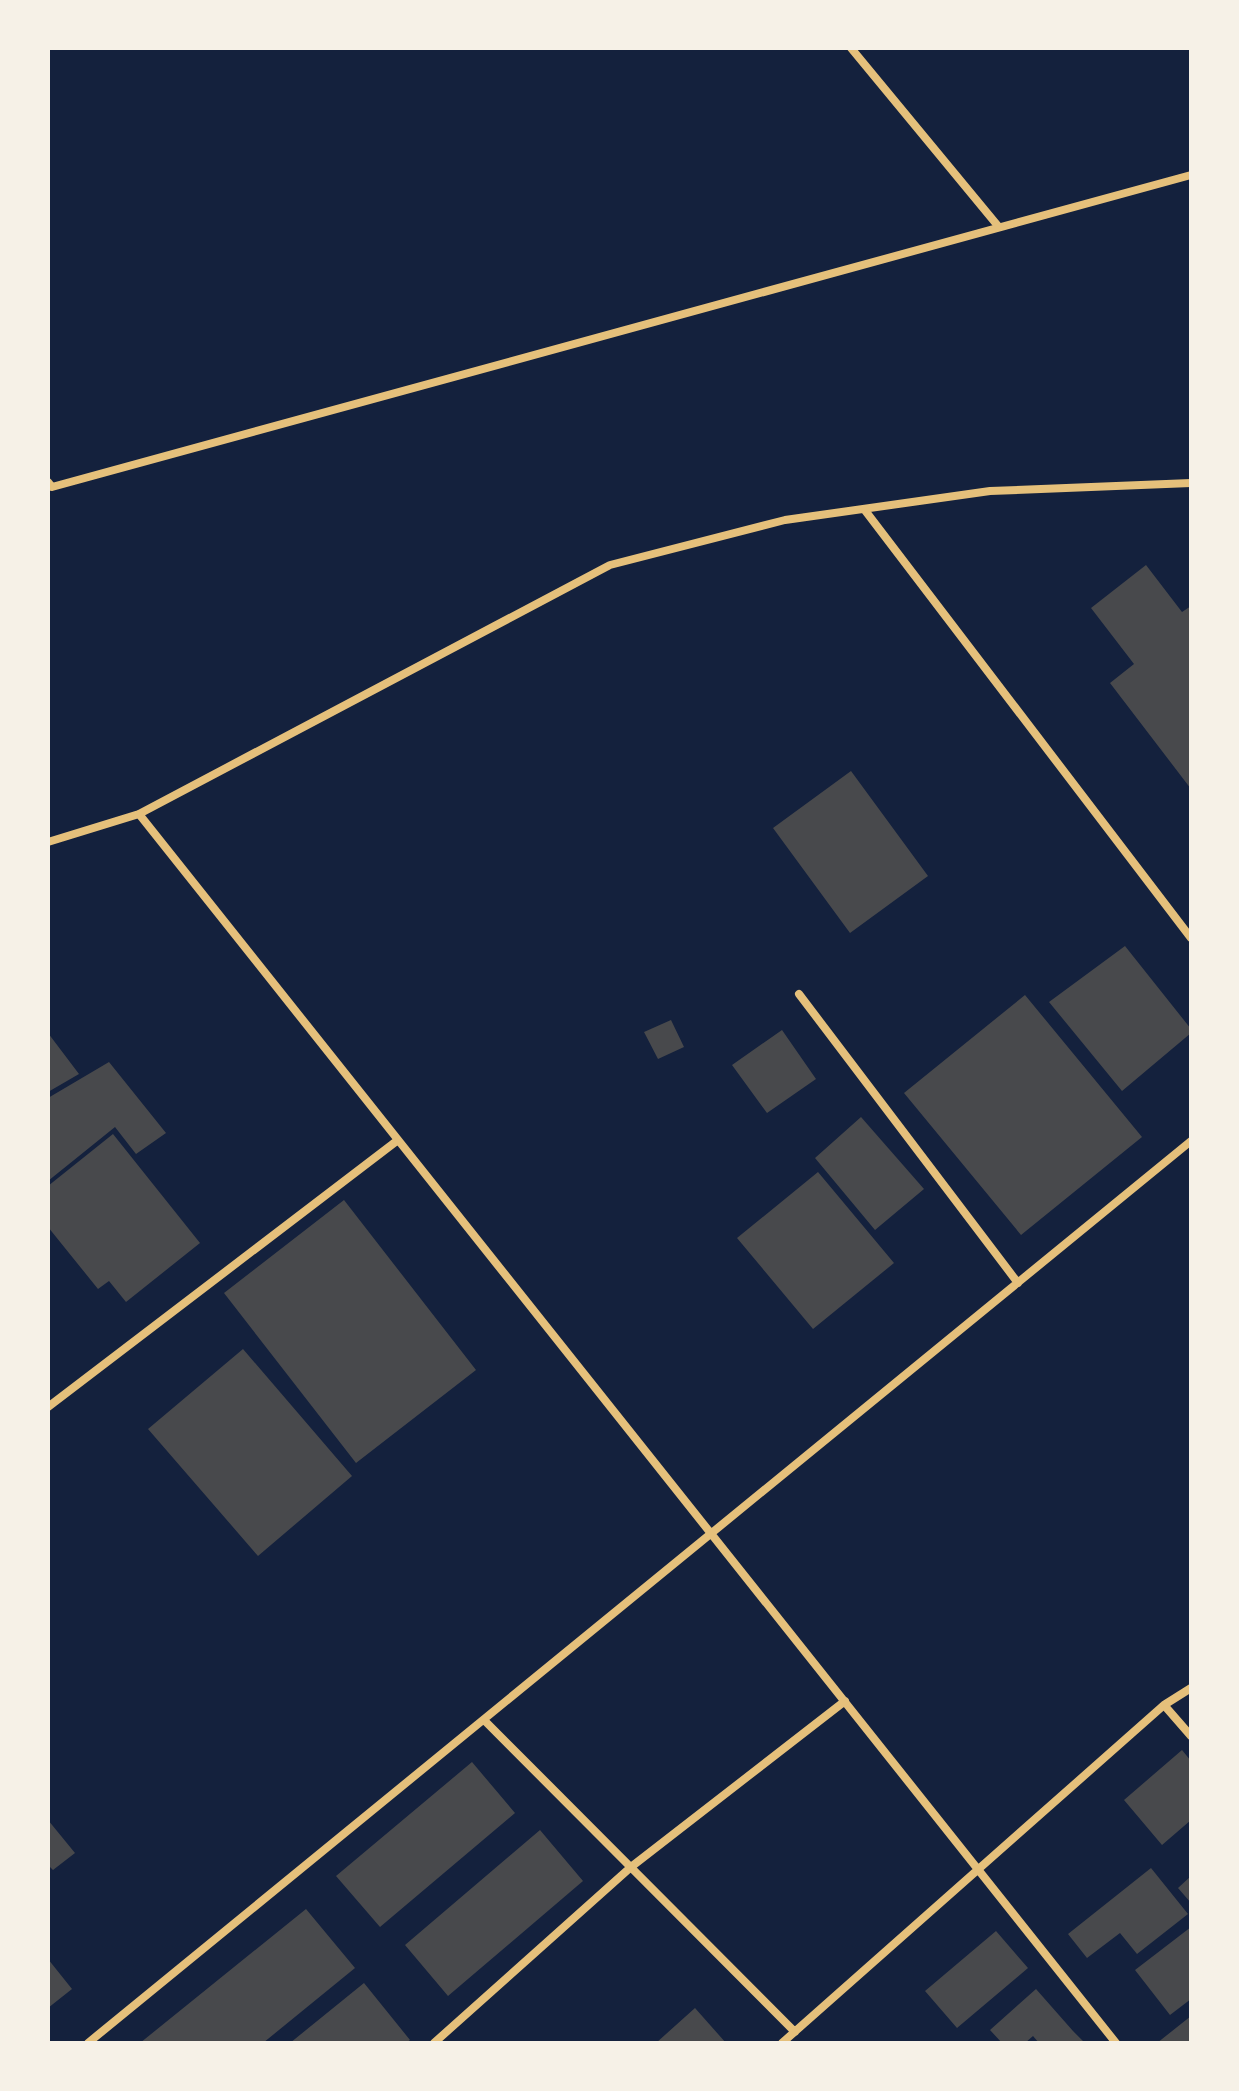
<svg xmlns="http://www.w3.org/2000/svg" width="1239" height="2091" viewBox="0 0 1239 2091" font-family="Inter,sans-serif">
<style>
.building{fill:#48494c}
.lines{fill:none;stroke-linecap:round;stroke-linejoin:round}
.minor{stroke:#e5c07b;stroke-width:8}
</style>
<rect width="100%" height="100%" fill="#14213d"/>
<path class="building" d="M1146 565 1182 612 1191 606V789L1110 683 1134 664 1091 608Z
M851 771 928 876 850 933 773 828Z
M1125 946 1191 1029V1033L1122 1091 1049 1002Z
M1025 995 1142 1137 1021 1235 904 1093Z
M671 1020 684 1047 658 1059 644 1032Z
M782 1030 816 1079 767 1113 732 1065Z
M48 1033 79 1074 48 1092Z
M109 1062 166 1133 136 1154 115 1127 48 1181V1098Z
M861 1117 924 1189 875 1230 815 1158Z
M113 1134 200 1243 126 1302 109 1281 98 1289 48 1227V1186Z
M818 1172 894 1263 813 1329 737 1238Z
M344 1200 476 1370 356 1463 224 1293Z
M243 1349 352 1476 258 1556 148 1429Z
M1182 1750 1191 1761V1820L1162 1845 1124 1800Z
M472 1762 515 1813 380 1927 336 1876Z
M48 1820 75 1853 53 1870 48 1865Z
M540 1830 583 1881 448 1996 405 1945Z
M1151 1868 1188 1914 1137 1954 1120 1933 1087 1958 1068 1934Z
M1191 1876V1903L1178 1888Z
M306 1909 355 1968 263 2043H140Z
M1191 1927V1999L1170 2015 1135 1970Z
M996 1931 1028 1968 957 2028 925 1991Z
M48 1959 72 1989 48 2008Z
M364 1983 410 2040 406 2043H290Z
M1036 1989 1073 2031 1085 2043H1039L1033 2036 1025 2043H1002L990 2030Z
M695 2008 726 2043H656Z
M1191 2016V2043H1157Z"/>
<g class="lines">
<path class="minor" d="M851 48 998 226
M48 482 52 487 1191 175
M864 509 1191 938
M139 814 1116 2043
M48 842 139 814 610 565 785 520 990 491 1191 483
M799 994 1018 1283
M48 1407 398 1140
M1164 1705 1191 1736
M484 1720 795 2032
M88 2043 1191 1141
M434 2043 631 1867 845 1701
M782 2043 1164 1705 1191 1688"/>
</g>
<rect width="1239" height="2091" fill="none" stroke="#f6f1e7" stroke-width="100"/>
</svg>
